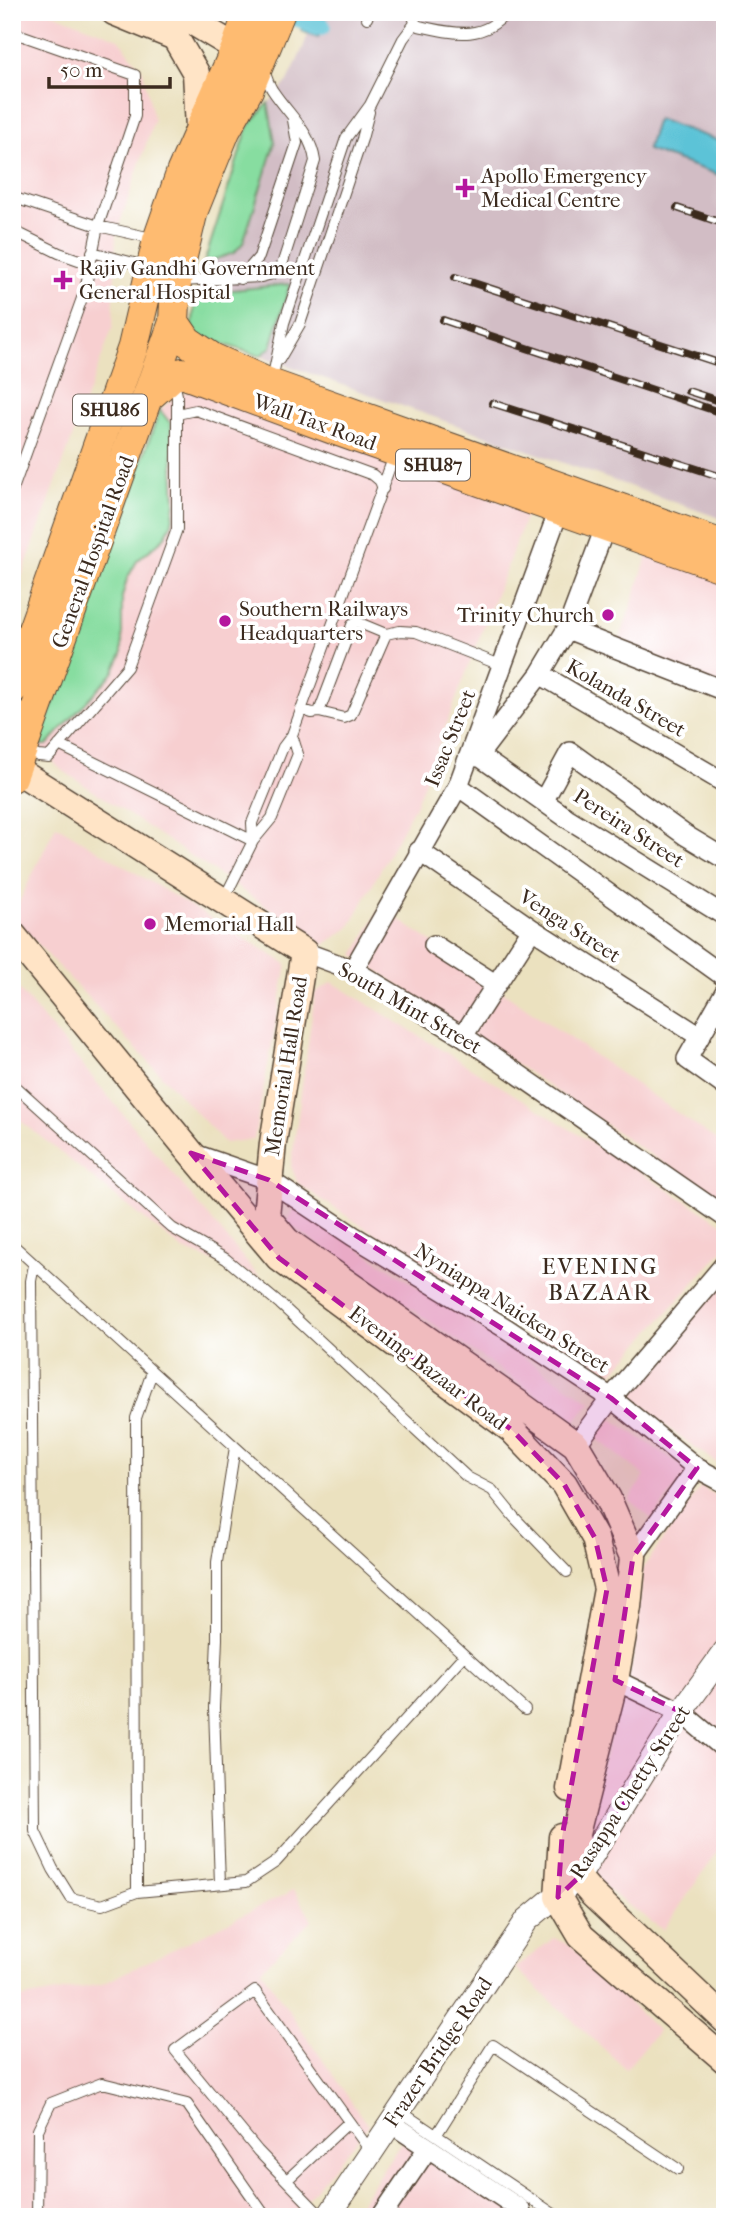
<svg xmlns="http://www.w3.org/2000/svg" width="737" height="2229" viewBox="0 0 737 2229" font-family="'IM FELL French Canon',serif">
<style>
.built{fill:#f7cfd0}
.industrial{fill:#d2bdc5}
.green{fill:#87dda0;stroke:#61845f;stroke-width:2}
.water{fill:#5bc3d7;stroke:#4b767a;stroke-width:2}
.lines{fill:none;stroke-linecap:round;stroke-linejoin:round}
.canal{stroke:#5bc3d7;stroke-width:18}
.service-casing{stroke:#554536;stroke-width:12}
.minor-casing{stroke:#554536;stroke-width:22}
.tertiary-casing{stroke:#554536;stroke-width:25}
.secondary-casing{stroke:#554536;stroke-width:29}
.primary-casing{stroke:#554536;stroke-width:32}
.service{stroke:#fff;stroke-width:10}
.minor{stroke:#fff;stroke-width:19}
.tertiary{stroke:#fff;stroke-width:23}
.secondary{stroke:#ffe4c6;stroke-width:26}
.primary{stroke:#febb71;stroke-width:30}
.rail-casing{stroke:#3b2a1e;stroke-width:8}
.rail{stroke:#fff;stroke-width:5;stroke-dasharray:16;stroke-linecap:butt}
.marked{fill:#b5179e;fill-opacity:0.2;stroke:#b5179e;stroke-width:5;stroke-dasharray:14 9;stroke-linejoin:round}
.poi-dot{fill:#b5179e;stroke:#fff;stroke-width:2.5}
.labels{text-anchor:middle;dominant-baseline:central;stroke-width:7;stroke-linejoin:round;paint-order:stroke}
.shield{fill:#fff;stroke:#766a62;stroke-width:2}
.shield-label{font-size:19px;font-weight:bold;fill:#3b2a1e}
.poi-label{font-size:21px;fill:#3b2a1e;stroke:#fff;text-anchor:start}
.street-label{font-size:21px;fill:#3b2a1e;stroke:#fff}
.neighbourhood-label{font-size:23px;letter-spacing:2px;fill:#3b2a1e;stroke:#fff}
</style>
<rect width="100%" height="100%" fill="#fff"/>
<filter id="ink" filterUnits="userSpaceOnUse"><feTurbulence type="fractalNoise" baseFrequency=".0143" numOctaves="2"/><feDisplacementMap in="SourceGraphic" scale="14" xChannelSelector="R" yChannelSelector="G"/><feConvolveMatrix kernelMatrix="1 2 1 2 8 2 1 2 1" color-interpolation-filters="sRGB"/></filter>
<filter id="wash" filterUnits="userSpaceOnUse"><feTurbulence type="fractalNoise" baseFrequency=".00686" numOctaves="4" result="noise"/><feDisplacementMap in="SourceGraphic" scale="28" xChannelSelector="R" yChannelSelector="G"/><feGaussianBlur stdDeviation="1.57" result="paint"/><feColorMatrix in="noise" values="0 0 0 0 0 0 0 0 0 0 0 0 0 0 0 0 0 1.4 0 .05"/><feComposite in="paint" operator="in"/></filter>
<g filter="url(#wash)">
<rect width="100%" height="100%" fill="#ebe1bf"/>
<path class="built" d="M12 12H50L119 39 143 71 154 120 116 235 113 326 12 603Z
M197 389 528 511 416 804 349 928 324 945 59 768 38 745 160 410 177 395Z
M650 548 725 577V692L617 648Z
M56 825 287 964 254 1139 225 1143 12 917Z
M381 907 725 1146V1205L354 955Z
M12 981 260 1278 183 1250 12 1114Z
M332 982 725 1225V1248L603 1384 298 1184 291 1166 315 993Z
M296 1207 591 1402 575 1421 287 1223Z
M725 1277V1468H724L621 1395Z
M612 1419 688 1470 652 1519 629 1500 645 1476 595 1437Z
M701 1486 725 1502V1842L663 1930 599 1884 591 1855 586 1822 633 1659 643 1568Z
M294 1890 312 1920 261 1970 368 2126 292 2217H22L12 2191V2000L102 1984Z
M554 1938 571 1946 658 2031 626 2069 515 1968Z
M405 2136 531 2217H351Z"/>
<path class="industrial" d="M316 12H725V520L261 356 249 354 192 317 204 263 248 127 288 81 303 48Z"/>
<path class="green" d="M268 103 275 142 243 243 234 253 204 263 248 127Z
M290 284 271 347 260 356 198 336 192 328 196 294Z
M160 410 171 424 175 503 172 523 164 538 137 561 127 579 122 597V654L113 673 47 745H38Z"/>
<path class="water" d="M308 12H327L318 37 301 31Z
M657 119 725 143V177L647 150Z"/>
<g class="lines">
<path class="canal" d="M279 12 322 26"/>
</g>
</g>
<g filter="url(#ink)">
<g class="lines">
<g class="service-casing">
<path id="service" d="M412 12 415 23 419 26C453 33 482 42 507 12
M367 18 369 12
M12 32 135 75V116L98 226 85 290 12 492
M12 197 98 226 156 239
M12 230 59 253 90 264
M92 252 149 267
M240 279 259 257 297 143 293 120
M180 281 261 277 272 274 282 265 315 161C311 132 289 115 273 91 269 86 267 78 264 71
M279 360 300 324 362 139 369 112
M272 380 284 323 346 138 370 105 403 39 415 23
M177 414 196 410 373 475 380 481 383 489
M301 709 312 713 319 712 352 625 357 622 386 634 400 631 416 632 503 666
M319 712 344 718 351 715 386 634
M292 735 395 453
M292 735 298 754 272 818 253 841 252 823 283 747Z
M59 745 253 841 223 901
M26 751 38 756 49 757 127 667 177 529V395L174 382
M12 1083 172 1228 226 1259 280 1304 467 1477 492 1490 514 1517 567 1572
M12 1244 525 1710
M34 1265 31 1281 35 1831 53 1869 71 1898 102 1905 137 1892 246 1882 276 1862 464 1655
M220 1884 214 1708 217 1639V1562L235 1447
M137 1892 136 1418 152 1372
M400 2111 558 2217
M437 2134 493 2045 678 2169
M287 2180 349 2122
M37 2217 38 2130 51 2103 102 2083 187 2104 266 2217
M322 2217 258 2151 175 2050 255 1991 371 2152"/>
</g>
<g class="minor-casing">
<path id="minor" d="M567 629 725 691
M540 674 725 783
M479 756 567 818 725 916
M477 757 540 674 567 629 606 525
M458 786 725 977
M544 800 570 752 685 835 725 859
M419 851 532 929 699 1036
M434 945 495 984
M304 952 353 970 463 1036 725 1217
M353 970 458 786 559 510
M725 992 687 1059 725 1086
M463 1036 532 929
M191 1153 269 1180 353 1236 507 1329 611 1398 697 1468 725 1483
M576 1445 611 1398 725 1264
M633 1557 697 1468
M615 1680 681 1712 725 1749
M391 2123 520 2209 522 2217
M381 2217 428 2148"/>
</g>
<g class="tertiary-casing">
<path id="tertiary" d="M328 2217 527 1920 578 1878 681 1712 725 1651"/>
</g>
<g class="secondary-casing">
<path id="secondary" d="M114 12 175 37 196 73 199 128
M169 12 193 22 253 58
M15 769 304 952 273 1143 266 1216 287 1241 522 1406 576 1445 608 1499 633 1557 628 1607 615 1680 576 1834 578 1878 592 1894 725 2020
M12 934 191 1153 279 1258 512 1430 564 1484 595 1538 607 1589 570 1789
M562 1837 558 1897 581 1936 725 2060"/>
</g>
<g class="primary-casing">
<path id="primary" d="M174 322 187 341 212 358 270 384 725 546
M148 397 172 376 182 373 333 429 725 568
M12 689 133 347 158 240 182 171 236 49 249 12
M12 777 174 322 176 281 193 210 225 131 248 90 280 12"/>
</g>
<use href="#service" class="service"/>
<use href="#minor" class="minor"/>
<use href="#tertiary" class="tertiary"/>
<use href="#secondary" class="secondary"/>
<use href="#primary" class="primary"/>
<g class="rail-casing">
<path id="rail" d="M677 208 725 224
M455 277 725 365
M443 320 725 414
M688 391 725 403
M492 403 725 478"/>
</g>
<use href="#rail" class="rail"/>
</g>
</g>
<path class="marked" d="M191 1153 269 1180 611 1398 697 1468 633 1557 615 1680 681 1712 578 1878 558 1897 562 1837 607 1589 595 1538 564 1484 512 1430 279 1258Z"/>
<g class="poi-dot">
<path d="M461.5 177.5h7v7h7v7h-7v7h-7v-7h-7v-7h7z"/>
<path d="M59.5 269.5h7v7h7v7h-7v7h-7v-7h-7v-7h7z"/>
<circle cx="608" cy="615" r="7"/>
<circle cx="225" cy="621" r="7"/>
<circle cx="150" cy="924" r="7"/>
</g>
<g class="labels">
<g class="shield">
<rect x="73" y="394.5" width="74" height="31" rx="5"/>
<rect x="396" y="449.5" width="74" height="31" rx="5"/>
</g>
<g class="shield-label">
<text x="110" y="410">SHU86</text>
<text x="433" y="465">SHU87</text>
</g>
<g class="poi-label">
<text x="481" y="176">Apollo Emergency<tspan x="481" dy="24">Medical Centre</tspan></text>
<text x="79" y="268">Rajiv Gandhi Government<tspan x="79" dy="24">General Hospital</tspan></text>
<text x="239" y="609">Southern Railways<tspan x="239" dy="24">Headquarters</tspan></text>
<text x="594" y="615" text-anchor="end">Trinity Church</text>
<text x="164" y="924">Memorial Hall</text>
</g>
<g class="street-label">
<text transform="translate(315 422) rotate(20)">Wall Tax Road</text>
<text transform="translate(93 552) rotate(-70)">General Hospital Road</text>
<text transform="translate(626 698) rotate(30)">Kolanda Street</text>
<text transform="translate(450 738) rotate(-68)">Issac Street</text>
<text transform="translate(629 828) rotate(33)">Pereira Street</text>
<text transform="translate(570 926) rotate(33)">Venga Street</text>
<text transform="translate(410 1008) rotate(30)">South Mint Street</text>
<text transform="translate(286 1066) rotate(-81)">Memorial Hall Road</text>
<text transform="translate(512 1308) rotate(32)">Nyniappa Naicken Street</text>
<text transform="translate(428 1368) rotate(37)">Evening Bazaar Road</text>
<text transform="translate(630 1792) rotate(-57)">Rasappa Chetty Street</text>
<text transform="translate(438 2052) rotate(-56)">Frazer Bridge Road</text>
</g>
<g class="neighbourhood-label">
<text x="600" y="1266">EVENING<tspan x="600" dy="26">BAZAAR</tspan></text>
</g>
</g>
<rect width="737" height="2229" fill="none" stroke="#fff" stroke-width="42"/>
<path d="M49 77v10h121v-10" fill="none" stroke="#3b2a1e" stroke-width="3.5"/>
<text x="60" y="77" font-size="21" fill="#3b2a1e" stroke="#ffffff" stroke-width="5" paint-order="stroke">50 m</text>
</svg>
